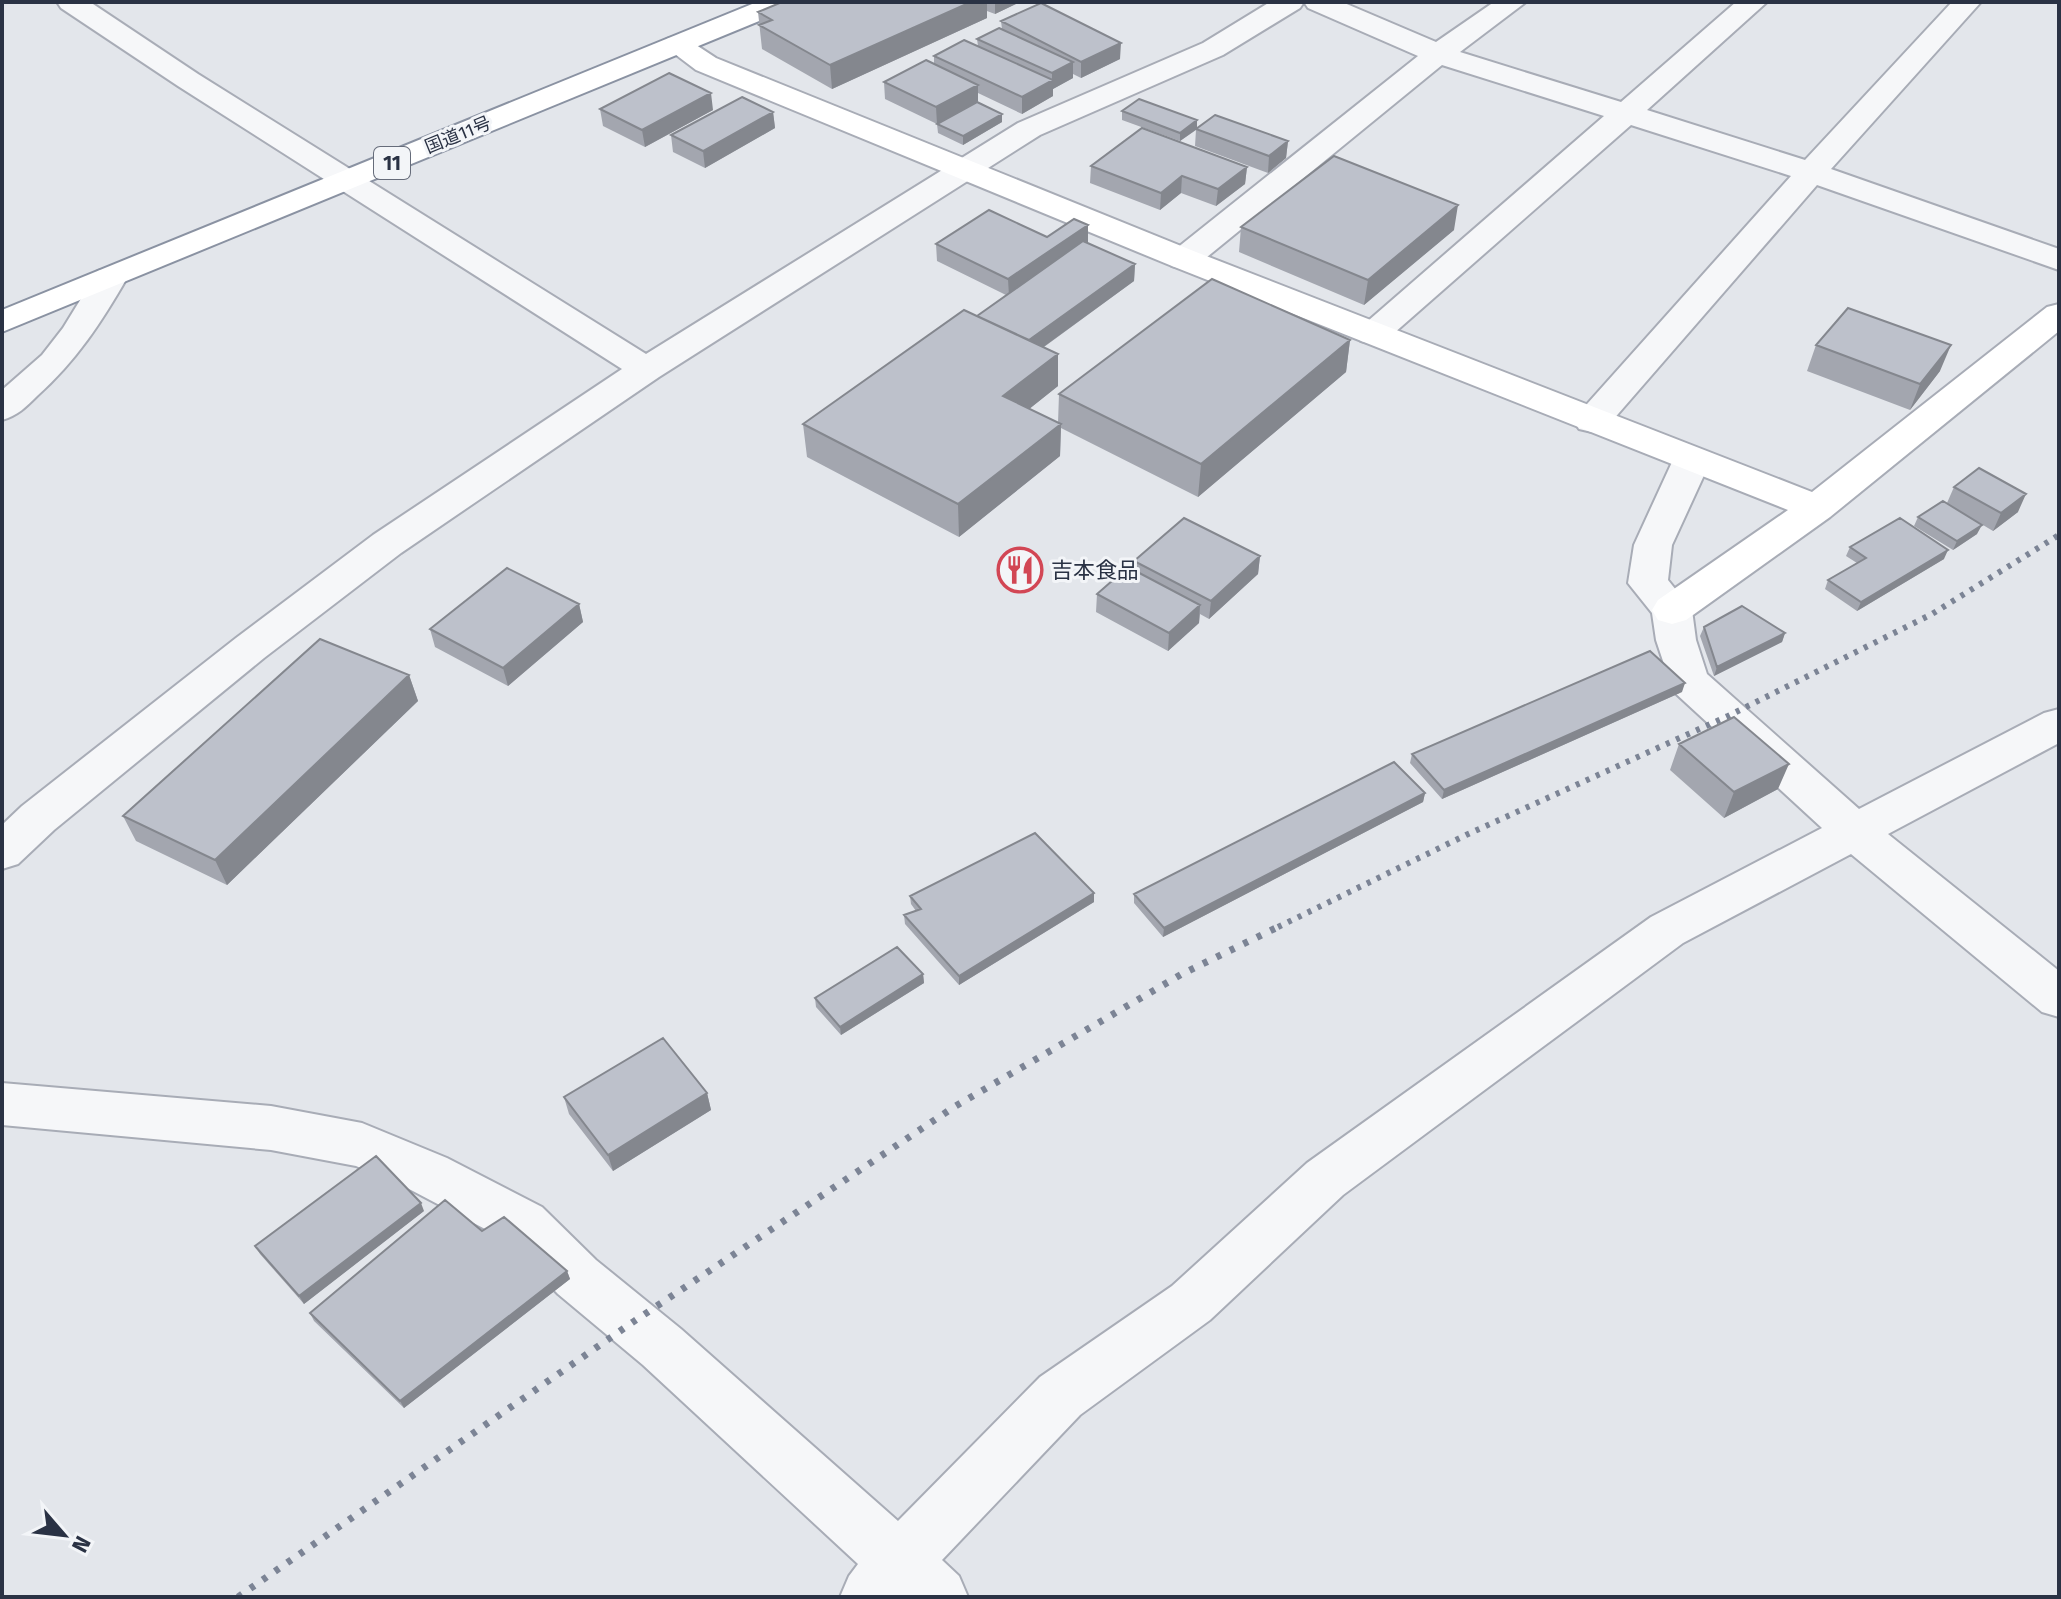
<svg xmlns="http://www.w3.org/2000/svg" width="2061" height="1599" viewBox="0 0 2061 1599" font-family="'Fira Sans','Noto Sans JP',sans-serif">
<style>
.lines{fill:none;stroke-linecap:round;stroke-linejoin:round}
.street-casing{stroke:#a8acb6;stroke-width:4}
.secondary-casing{stroke:#a8acb6;stroke-width:4}
.highway-casing{stroke:#8a92a2;stroke-width:4}
.street{fill:#f6f7f9;fill-rule:evenodd}
.secondary{fill:#fff;fill-rule:evenodd}
.highway{fill:#fff;fill-rule:evenodd}
.rail-far1{stroke:#7c8495;stroke-width:6;stroke-dasharray:4 7;stroke-linecap:butt}
.rail{stroke:#7c8495;stroke-width:7;stroke-dasharray:5 10;stroke-linecap:butt}
.wall{fill:#a3a6af}
.shaded-wall{fill:#84878e}
.building{fill:#bdc1cb;stroke:#84878e;stroke-width:2}
.labels{text-anchor:middle;dominant-baseline:central;stroke-width:6;stroke-linejoin:round;paint-order:stroke}
.far-street-label{font-size:18px;fill:#2a3244;stroke:#f3f5f8}
.shield{fill:#f3f5f8;stroke:#666c7a;stroke-width:2}
.shield-label{font-size:20px;font-weight:bold;fill:#2a3244}
.poi-label{font-size:22px;fill:#2a3244;stroke:#f3f5f8;text-anchor:start}
</style>
<rect width="100%" height="100%" fill="#e3e6eb"/>
<g class="lines">
<g class="street-casing">
<path id="street" d="M57 2H90L198 74 646 354 1018 123 1203 43 1270 2H1304L1300 8 1223 55 1040 135 659 377 401 553 264 658 54 830 18 864 2 869V825L22 806 236 638 373 535 622 369 178 86 61 8Z
M1304 2H1342L1436 42 1494 2H1526L1460 52 1621 102 1736 2H1767L1647 110 1805 160 1952 2H1981L1831 169 2059 249V270L1817 185 1605 429 1592 432 1579 429 1574 421 1579 413 1791 176 1631 125 1385 341 1373 344 1361 341 1356 334 1361 327 1604 116 1442 65 1196 266 1184 269 1172 266 1167 259 1172 252 1418 56 1308 8Z
M110 268 122 271 127 278C101 323 76 361 37 396 26 407 17 416 2 420V390L42 355 63 328 98 271Z
M1692 448 1705 452 1711 460 1672 545 1668 580 1692 610 1696 640 1707 674 1859 809 2044 713 2059 709V743L1888 834 2059 971V1017L2042 1012 1851 854 1683 943 1343 1195 1210 1320 1080 1415 942 1560 959 1576 968 1597H840L849 1576 858 1564 643 1365 558 1294 504 1239 411 1190 356 1166 271 1150 2 1125V1083L271 1106 362 1123 447 1158 542 1207 596 1260 681 1329 898 1521 1040 1377 1172 1286 1307 1163 1651 917 1822 828 1673 691 1656 640 1652 613 1628 583 1634 545 1673 460 1679 452Z"/>
</g>
<g class="secondary-casing">
<path id="secondary" d="M677 36 687 39 716 58 1196 252 1812 492 2047 307 2059 304V331L1830 517 1686 620 1672 624 1658 620 1652 610 1658 600 1788 510 1172 266 696 70 663 45 667 39Z"/>
</g>
<g class="highway-casing">
<path id="highway" d="M757 2H795L791 8 2 332V310Z"/>
</g>
<use href="#street" class="street"/>
<use href="#secondary" class="secondary"/>
<use href="#highway" class="highway"/>
<path class="rail-far1" d="M1278 927 1466 835 1728 716 1932 614 2059 535"/>
<path class="rail" d="M238 1597 633 1322 954 1107 1182 974 1282 925"/>
</g>
<path class="wall" d="M782 2H1020L995 14 987 11V18L832 89 762 49 758 12Z
M1001 21 1120 59 1081 78 1073 74V78L1053 89V96L1022 114 978 93V101L977 102 1002 114V122L963 145 938 133 937 124 885 99 884 82 934 64V56L978 46 977 39 1002 29Z
M600 109 713 110 645 147 603 126Z
M1122 111 1197 120V128L1288 141 1286 158 1268 173 1195 146 1196 130 1180 141 1122 120Z
M773 112 775 128 705 168 673 152 671 135Z
M1091 166 1247 167 1245 184 1216 206 1181 193 1160 210 1090 183Z
M1088 225 1087 243 1135 264 1134 281 1044 347 1058 354V386L1029 409 1058 423 1059 394 1350 340 1346 372 1198 497 1061 428 1060 456 959 537 807 457 803 424 977 316 1006 295 937 261 936 244 1047 237Z
M1241 227 1454 230 1364 305 1239 252Z
M1816 345 1940 371 1910 410 1807 371Z
M1954 487 2018 512 1993 531 1978 522 1977 534 1953 550 1914 526 1918 517 1947 503Z
M1850 547 1944 559 1857 611 1825 589 1828 580 1857 563 1846 556Z
M1260 556 1258 574 1209 619 1200 614 1199 623 1168 651 1096 612 1097 594 1134 570V561Z
M579 604 583 622 508 686 435 647 430 629Z
M1704 627 1785 633 1782 642 1714 676 1700 636Z
M409 675 418 701 227 885 136 841 123 816Z
M1682 692 1442 799 1410 763 1412 754Z
M1679 744 1778 789 1724 818 1670 770Z
M1425 793 1423 802 1163 937 1134 903V894Z
M1094 893V902L959 985 905 924 904 915 916 911 911 904 910 896Z
M923 974 924 983 841 1035 816 1007 815 998Z
M707 1093 711 1110 613 1171 569 1114 564 1097Z
M424 1211 304 1304 260 1254 255 1246Z
M482 1231 567 1271 570 1279 404 1408 314 1321 310 1313Z"/>
<path class="shaded-wall" d="M971 2H987V18L832 89 830 65Z
M995 2H1020L995 14Z
M1121 43 1120 59 1081 78V62Z
M1073 62V78L1053 89V96L1022 114V97L1052 80V73Z
M978 85V101L937 124 936 107Z
M711 93 713 110 645 147 642 130Z
M773 112 775 128 705 168 703 151Z
M1002 114V122L963 145V136Z
M1197 120V129L1180 141V133Z
M1288 141 1286 158 1268 173 1269 156Z
M1247 167 1245 184 1216 206 1218 189Z
M1182 176 1181 193 1160 210 1161 193Z
M1458 205 1454 230 1364 305 1368 280Z
M1088 225V242L1009 296 1008 279Z
M1135 264 1134 281 1020 364V347Z
M1350 340 1346 372 1198 497 1201 464Z
M1951 345 1940 371 1910 410 1920 384Z
M1058 354V386L1004 429 1003 396Z
M1061 424 1060 456 959 537 958 504Z
M2026 494 2018 512 1993 531 2001 513Z
M1982 525 1977 534 1953 550 1957 541Z
M1948 550 1944 559 1857 611 1861 602Z
M1260 556 1258 574 1209 619 1211 601Z
M579 604 583 622 508 686 503 668Z
M1200 605 1199 623 1168 651 1169 633Z
M1785 633 1782 642 1714 676 1717 667Z
M409 675 418 701 227 885 215 860Z
M1685 683 1682 692 1442 799 1444 790Z
M1789 764 1778 789 1724 818 1734 792Z
M1425 793 1423 802 1163 937 1164 928Z
M1094 893V902L959 985V976Z
M923 974 924 983 841 1035 840 1027Z
M707 1093 711 1110 613 1171 608 1155Z
M421 1203 424 1211 304 1304 299 1296Z
M567 1271 570 1279 404 1408 400 1401Z"/>
<path class="building" d="M782 2H971L830 65 759 25 772 20 758 12Z
M1041 3 1121 43 1081 62 1001 21Z
M999 28 1073 62 1052 73 977 39Z
M964 40 1053 80 1022 97 934 56Z
M926 60 978 85 936 107 884 82Z
M669 73 711 93 642 130 600 109Z
M742 97 773 112 703 151 671 135Z
M1139 99 1197 120 1180 133 1122 111Z
M977 102 1002 114 963 136 937 124Z
M1215 115 1288 141 1269 156 1196 129Z
M1142 128 1247 167 1218 189 1182 176 1161 193 1091 166Z
M1334 156 1458 205 1368 280 1241 227Z
M989 210 1047 237 1074 219 1088 225 1008 279 936 244Z
M1083 241 1135 264 1029 340 977 316Z
M1212 279 1350 340 1201 464 1059 394Z
M1848 308 1951 345 1920 384 1816 345Z
M964 310 1058 354 1003 396 1061 424 958 504 803 424Z
M1979 468 2026 494 2001 513 1954 487Z
M1943 501 1982 525 1957 541 1918 517Z
M1184 518 1260 556 1211 601 1134 561Z
M1900 518 1948 550 1861 602 1828 580 1866 558 1850 547Z
M1128 567 1200 605 1169 633 1097 594Z
M507 568 579 604 503 668 430 629Z
M1742 606 1785 633 1717 667 1704 627Z
M320 639 409 675 215 860 123 816Z
M1650 651 1685 683 1444 790 1412 754Z
M1734 717 1789 764 1734 792 1679 744Z
M1394 762 1425 793 1164 928 1134 894Z
M1035 833 1094 893 959 976 904 915 921 909 910 896Z
M897 947 923 974 840 1027 815 998Z
M663 1038 707 1093 608 1155 564 1097Z
M376 1156 421 1203 299 1296 255 1246Z
M445 1200 482 1231 504 1217 567 1271 400 1401 310 1313Z"/>
<defs>
<g id="restaurant-ring" transform="scale(2.3)"><circle r="9.5" fill="#f3f5f8" stroke="#d24654" stroke-width="1.5"/><path d="M-5-6h1v4h1v-4h1v4h1v-4h1v5L-1.5 .5V6h-2V.5L-5-1ZM5-6V6H3V1.5H1.5Q1.5-4 5-6Z" fill="#d24654"/></g>
</defs>
<g fill-rule="evenodd">
<use href="#restaurant-ring" x="1020" y="570"/>
</g>
<g class="labels">
<g class="far-street-label">
<text transform="translate(458 135) rotate(-22)">国道11号</text>
</g>
<rect class="shield" x="374" y="147" width="36" height="32" rx="6"/>
<g class="shield-label">
<text x="392" y="163">11</text>
</g>
<g class="poi-label">
<text x="1051" y="570">吉本食品</text>
</g>
</g>
<rect width="2061" height="1599" fill="none" stroke="#2a3244" stroke-width="8"/>
<g transform="translate(64 1535) rotate(118)" stroke="#f3f5f8" stroke-width="6" paint-order="stroke">
<path d="M0-6L14 30L0 20L-14 30Z" fill="#2a3244"/>
<text y="-12" font-size="22" font-weight="bold" text-anchor="middle" fill="#2a3244">N</text>
</g>
</svg>
